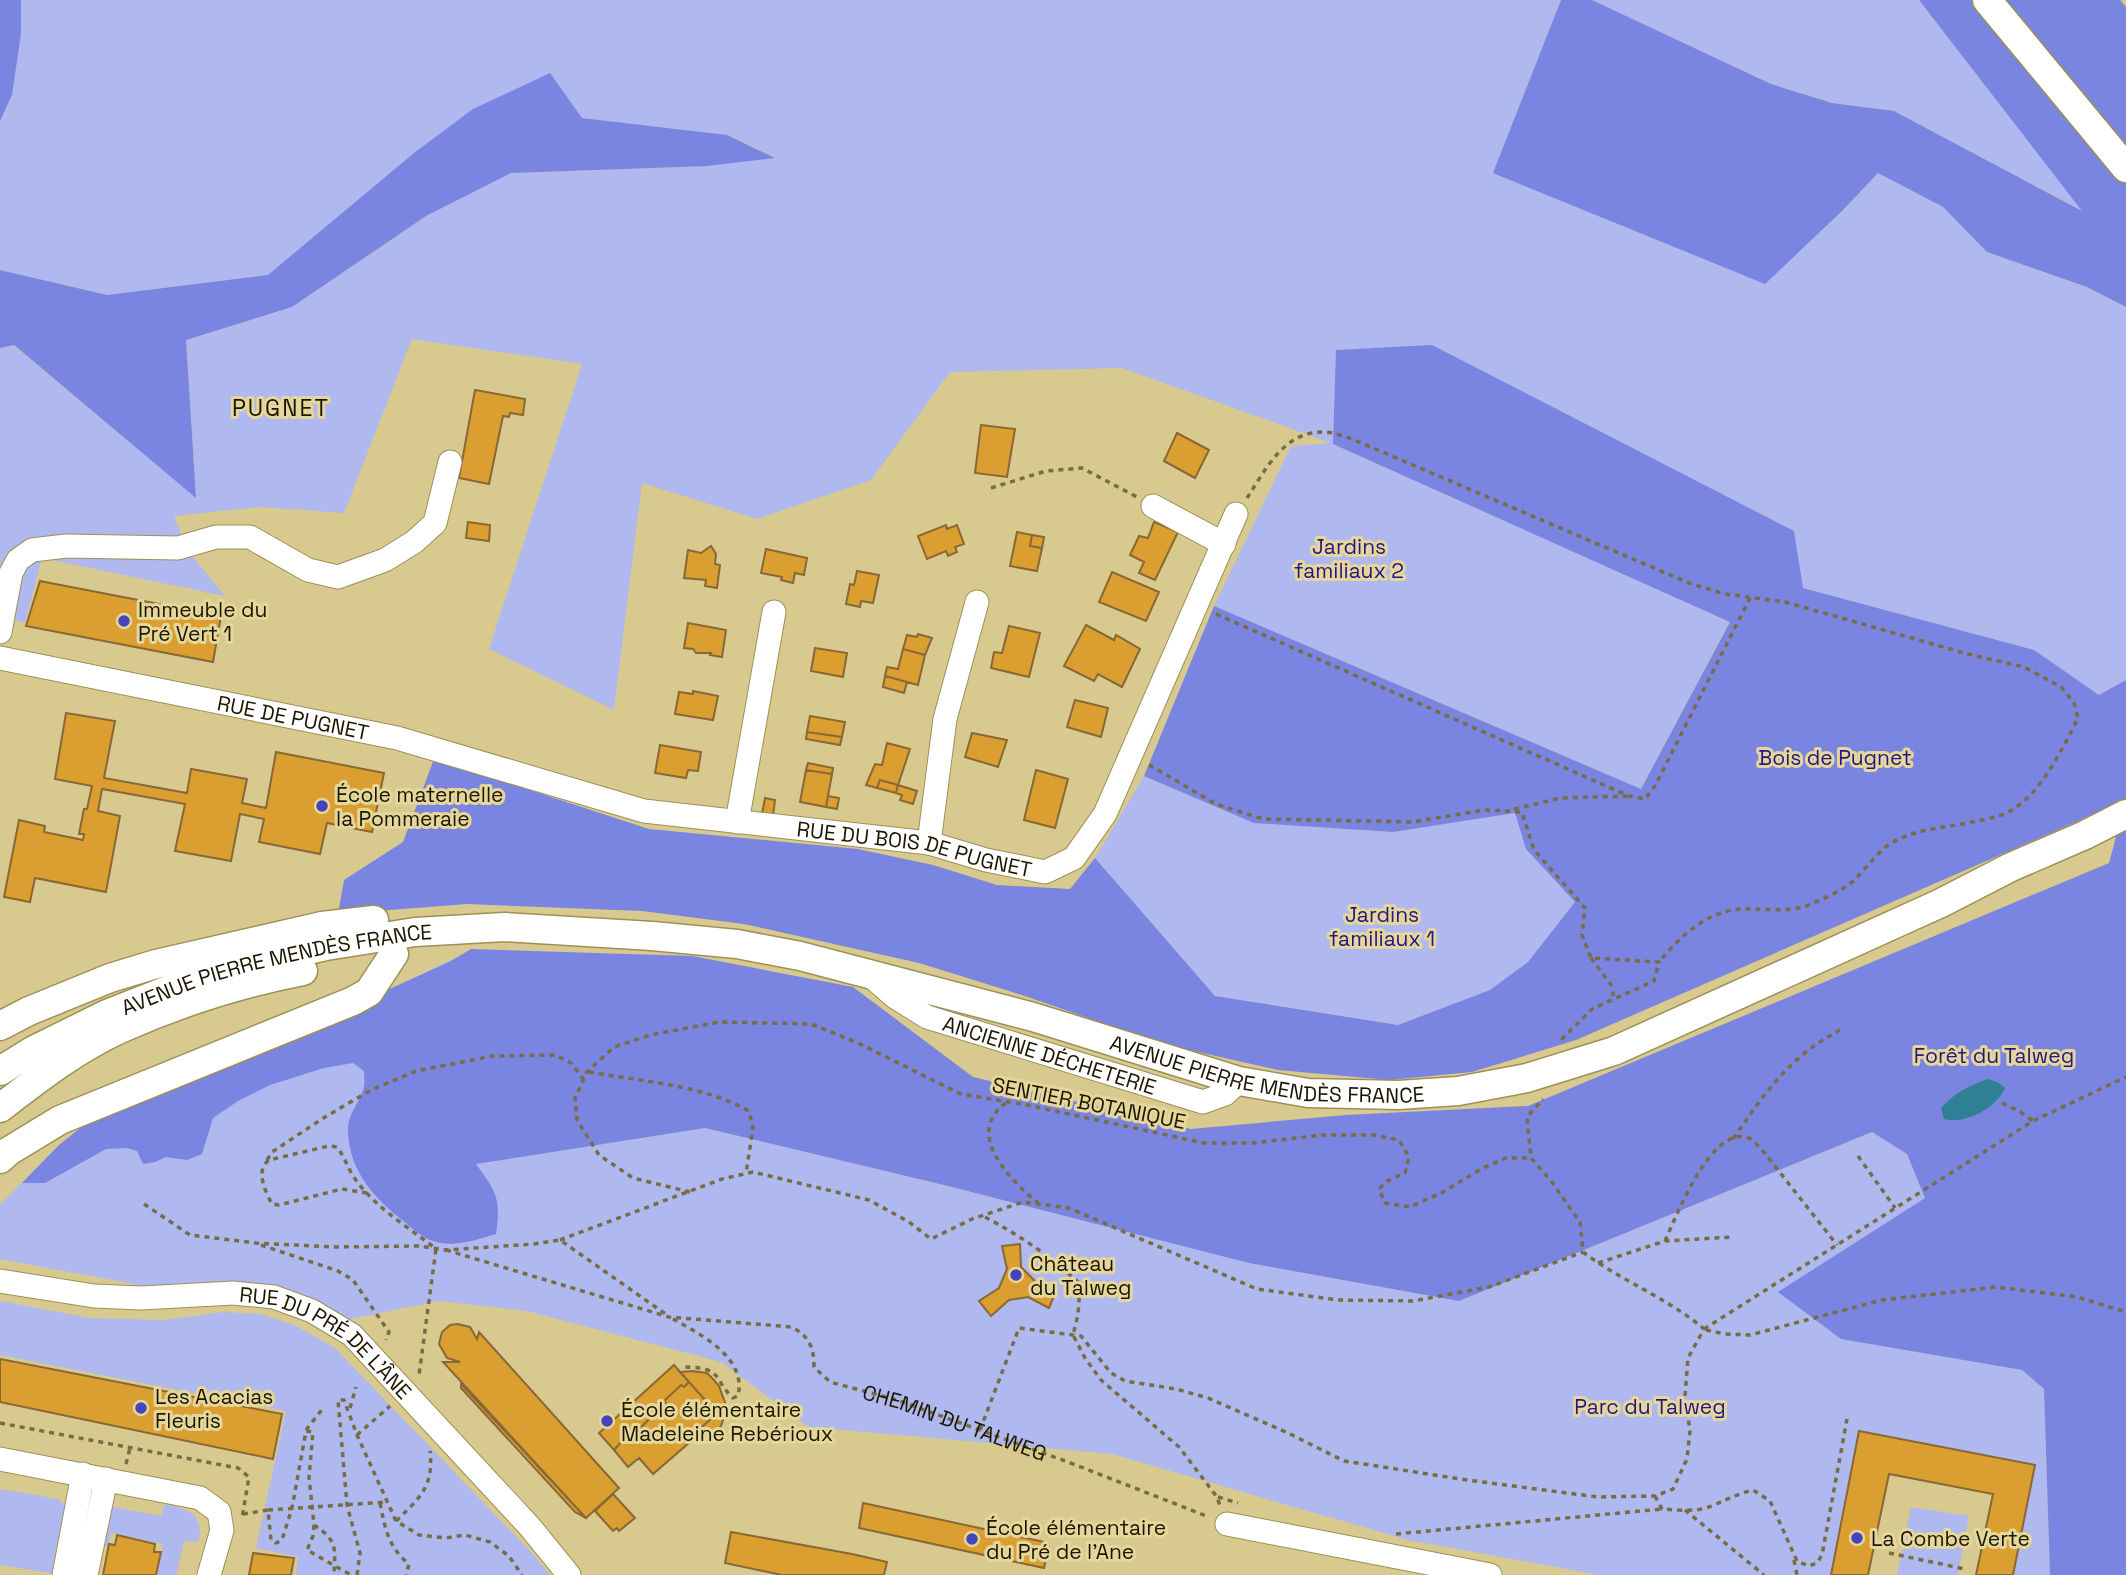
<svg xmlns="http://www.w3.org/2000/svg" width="2126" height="1575" viewBox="0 0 2126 1575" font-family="'Space Grotesk',sans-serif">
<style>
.green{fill:#afb8ef}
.forest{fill:#7a84e1}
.water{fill:#2e8094}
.building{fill:#db9e31;stroke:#886835;stroke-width:2}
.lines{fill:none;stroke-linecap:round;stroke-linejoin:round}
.minor-casing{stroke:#9d9056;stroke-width:25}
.major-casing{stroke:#9d9056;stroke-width:31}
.path{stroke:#776d45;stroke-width:3.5;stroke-dasharray:5 5;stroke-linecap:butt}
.minor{stroke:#fff;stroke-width:23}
.major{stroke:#fff;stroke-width:28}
.poi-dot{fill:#4544ba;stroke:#e5d79b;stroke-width:2.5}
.labels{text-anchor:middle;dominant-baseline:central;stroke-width:6;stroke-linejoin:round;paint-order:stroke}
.park-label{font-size:21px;fill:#251583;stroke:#e5d79b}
.poi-label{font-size:21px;fill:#1c1601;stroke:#e5d79b;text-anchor:start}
.street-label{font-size:21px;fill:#1c1601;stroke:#e5d79b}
.neighbourhood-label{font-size:23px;letter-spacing:2px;fill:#1c1601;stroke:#e5d79b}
</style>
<rect width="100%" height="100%" fill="#d8ca8e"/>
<path class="green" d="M21 0H1561L1494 173 1843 210 1878 173 1943 207 1987 252 2087 287 2126 307V680L2099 695 2034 650 1802 588 1794 531 1432 346 1337 350 1333 444 1730 621 1641 789 1214 606 1291 446 1331 443 1122 368 950 372 871 480 757 519 642 483 614 710 489 649 582 364 412 339 344 513 260 507 174 516 188 551 225 596 42 558 25 623 0 616V348L13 345 196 497 186 340 292 307 426 216 511 173 707 166 774 157 727 135 582 118 268 275 107 295 0 270V121L12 95 21 34Z
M1592 0H1919L2084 212 1894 111 1832 103 1771 84Z
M1144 776 1254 823 1393 832 1515 813 1526 849 1575 902 1528 962 1490 990 1398 1025 1215 996 1095 858Z
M462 955 421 1172 705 1128 948 1186 1249 1263 1459 1301 1872 1132 1907 1154 1925 1198 1779 1292 1841 1339 2022 1370 2044 1389 2050 1575H2013L2035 1465 1860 1431 1831 1575H1599L1408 1540 1112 1454 809 1427 721 1362 527 1311 439 1301 336 1322 0 1259V1205L59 1145Z
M0 1301 90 1318 163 1320 224 1312 260 1314 294 1325 335 1348 530 1551 550 1575H296L298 1557 256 1548 286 1411 0 1355Z
M0 1489 58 1499 68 1508 57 1574 0 1565Z
M165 1504C189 1510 203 1513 199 1542L184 1541 176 1575H157L163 1544 111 1533 108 1547 102 1545 106 1520 113 1507 161 1516Z
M1911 1507 1969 1516 1958 1575H1897Z"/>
<path class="forest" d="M0 0H21V34L12 95 0 121Z
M1561 0H1592L1771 84 1832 103 1894 111 2082 211 1919 0H2120L2126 7V307L2087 287 1987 252 1943 207 1878 173 1843 210 1765 284 1493 173Z
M550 73 582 118 727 135 775 158 707 166 511 173 426 216 292 307 186 340 196 498 14 345 0 348V270L107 295 268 275 414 153 473 109Z
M1432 345 1794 531 1803 588 2034 650 2099 695 2126 680V1575H2050L2044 1389 2022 1370 1841 1339 1778 1292 1925 1198 1907 1154 1872 1132 1459 1301 1249 1263 948 1186 705 1128 476 1164C497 1193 501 1198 496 1234 476 1240 453 1248 433 1241 423 1238 414 1230 406 1223 375 1199 350 1173 348 1132 347 1114 360 1103 364 1087 365 1082 364 1076 364 1071L353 1063 324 1068 270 1085 238 1101 213 1118 202 1154 187 1160 166 1157 155 1162 143 1164 137 1151 127 1148 106 1149 45 1183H22L59 1145 94 1117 265 1046 451 961 471 949 692 956 853 987 973 1077 1191 1129 1346 1115 1528 1106 2109 863 2126 800 1576 1040 1472 1072 1390 1080 1278 1070 1163 1044 1025 996 919 963 744 924 642 911 467 904 338 914 344 880 403 842 434 759 649 829 858 849 933 865 997 885 1070 889 1095 858 1215 996 1398 1025 1490 990 1528 962 1575 902 1526 849 1515 813 1393 832 1254 823 1144 776 1214 606 1641 789 1730 622 1333 444 1336 350Z"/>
<path class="water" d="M1989 1079 1999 1083 2005 1088C1997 1108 1964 1125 1944 1119L1941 1108C1954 1093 1970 1085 1989 1079Z"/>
<path class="building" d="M475 390 525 399 523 415 510 413 509 417 503 416 489 484 459 478Z
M981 425 1015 429 1007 477 975 473Z
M1177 433 1209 450 1195 478 1164 461Z
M468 522 490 525 489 541 466 538Z
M1154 522 1178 532 1155 580 1139 573 1144 562 1130 555 1139 536 1148 538Z
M946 525 947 529 957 525 964 544 955 547 957 552 948 556 946 551 927 559 918 536Z
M1017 532 1032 535 1030 546 1042 548 1037 571 1010 566Z
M1032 535 1044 537 1042 548 1030 546Z
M711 546 716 554 715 564 720 565 717 588 705 586 706 580 684 578 688 550 701 553Z
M766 549 807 558 804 575 795 573 793 583 781 580 782 577 761 573Z
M857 571 879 575 873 603 861 601 860 607 846 604 850 584 854 585Z
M1112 572 1159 592 1146 621 1099 602Z
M40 581 221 616 213 662 26 626Z
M688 623 726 630 722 657 710 655 711 653H696L693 649 684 648Z
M1086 625 1114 640 1116 635 1140 649 1122 687 1098 674 1094 681 1064 666Z
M1009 626 1040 633 1029 677 991 668 994 652 1002 653Z
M918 634 932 638 925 655 903 649 907 635 917 637Z
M815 648 847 653 843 677 811 671Z
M903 649 925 655 918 685 885 676 887 667 898 669Z
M885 676 907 682 904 693 883 687Z
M693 691 718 696 713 720 675 714 679 692 693 694Z
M1075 700 1108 708 1101 737 1067 727Z
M66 713 115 721 104 778 187 793 191 769 247 779 242 803 266 808 276 752 384 773 372 832 327 823 320 854 259 842 264 819 240 814 231 861 175 851 185 804 102 789 98 811 120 816 106 892 35 878 30 902 4 897 19 820 45 826 44 832 83 840 84 834H79L84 809H87L92 786 55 779Z
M810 716 845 722 842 737 807 732Z
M807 732 842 737 840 745 806 739Z
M972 733 1007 740 998 767 965 757Z
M887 743 910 749 898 785 880 780 877 788 866 785 875 764 882 765Z
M660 745 701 752 698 771 688 770 686 778 655 773Z
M808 763 833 768 832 774 806 770Z
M806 770 832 774 826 807 800 802Z
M1036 770 1068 779 1055 828 1024 820Z
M880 780 898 785 896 793 877 788Z
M898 785 917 791 913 804 900 800 902 795 896 793Z
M828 796 839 798 837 809 826 807Z
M765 798 775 800 773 816 762 814Z
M1020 1244 1021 1267 1034 1280 1033 1283 1056 1291 1049 1308 1028 1297 1009 1300 991 1316 979 1301 999 1288 1007 1269 1002 1246Z
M457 1324 470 1327 477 1339 479 1332 619 1488 586 1518 443 1362H460L447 1358 439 1344 442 1332 450 1325Z
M0 1359 282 1414 273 1459 0 1402Z
M674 1365 689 1382 684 1387 681 1385 664 1401 666 1403 635 1433 632 1430 614 1450 599 1433Z
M692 1371 707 1373 713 1379 719 1386 727 1408 721 1426 716 1432 700 1438 695 1433 712 1418 710 1416 715 1411 680 1372Z
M689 1382 715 1411 710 1416 712 1418 695 1433 697 1436 653 1474 639 1458 628 1467 614 1450 632 1430 635 1433 666 1403 664 1401 681 1385 684 1387Z
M461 1384 586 1518 575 1512 461 1388Z
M1859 1431 2035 1465 2013 1575H1976L1993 1494 1889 1474 1868 1575H1831Z
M613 1494 635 1518 619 1531 617 1528 613 1531 595 1511Z
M863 1503 1049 1543 1044 1568 859 1528Z
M731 1532 852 1554 887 1562 884 1575H782L725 1563Z
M117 1535 155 1544 154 1552H161L156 1575H103L109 1544 115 1545Z
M253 1553 294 1558 291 1575H249Z"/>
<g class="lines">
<g class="minor-casing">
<g id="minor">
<path d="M1153 506 1224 544"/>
<path d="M0 632 11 573 18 560 32 550 66 546 178 548 216 537H250L308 570 338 577 385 560 414 542 435 523 450 462"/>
<path id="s2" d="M0 658 397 738 644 811 929 843 986 860 1045 872 1074 858 1105 814 1236 514"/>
<path d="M737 822 774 612"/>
<path d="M929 843 945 719 977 602"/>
<path id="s3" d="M871 976 895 997 927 1017 1203 1102 1225 1094 1239 1081"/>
<path id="s4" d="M0 1281 94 1296 141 1298 233 1293 274 1297 312 1311 352 1335 530 1527 569 1575"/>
<path d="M0 1459 200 1498 219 1512 222 1530 209 1575"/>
<path d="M1227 1524 1490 1575"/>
<path d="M64 1575 83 1474"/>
<path d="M86 1575 106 1479"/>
</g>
</g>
<g class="major-casing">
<g id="major">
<path d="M1987 0 2126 168"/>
<path d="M0 1026 29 1011 110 978 156 964 322 926 374 920"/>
<path id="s5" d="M0 1071 34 1050 107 1014 201 977 253 962 326 946 415 932 505 927 652 936 737 944 800 956 1033 1017 1239 1081 1308 1093 1399 1095 1458 1091 1527 1078 1614 1051 1941 903 2011 867 2085 835 2126 814"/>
<path d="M0 1108C38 1079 76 1049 120 1029 178 1003 241 983 303 971"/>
<path d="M0 1159 9 1151 60 1120 353 1001 369 992 394 954"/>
</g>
</g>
<g class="path">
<path d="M991 488 1046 471 1082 468 1137 497"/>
<path d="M1247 498C1266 469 1284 431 1324 432 1333 432 1343 436 1352 439L1689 583 1725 594 1785 602 1968 654 2024 667 2061 687 2074 703 2078 718C2062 750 2038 800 2004 814 1991 819 1976 821 1962 824 1939 828 1916 830 1895 841 1878 850 1867 868 1853 881 1844 890 1817 902 1806 906 1788 912 1766 909 1747 909 1710 908 1681 935 1659 962"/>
<path d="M1216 614 1629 796 1645 799 1655 786 1750 598"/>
<path d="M1149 765 1216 804 1263 819 1413 822 1484 810 1522 812 1534 850 1585 908 1582 935 1591 958 1659 962 1654 981 1592 1009 1558 1043"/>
<path d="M1514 809 1560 798 1627 796"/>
<path d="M1591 958 1611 985 1614 998"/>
<path d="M589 1072C643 1082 700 1084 749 1111L753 1128 746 1173"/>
<path d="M1006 1103C963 1133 1011 1181 1038 1203"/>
<path d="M2002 1103 2019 1111 2033 1121"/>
<path d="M1733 1139C1764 1094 1790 1056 1840 1030"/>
<path d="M1858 1156 1895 1208"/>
<path d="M267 1160 272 1152 325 1117 371 1090 416 1071 493 1056 555 1055 571 1063 584 1080"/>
<path d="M690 1192 633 1178 599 1155 577 1120 575 1098 587 1072 614 1047 650 1035 719 1022 811 1024 858 1043 961 1094 1027 1105 1204 1143H1252L1323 1135H1374L1399 1140 1409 1157 1405 1173 1387 1181 1379 1189 1385 1203 1410 1207 1441 1193 1483 1168 1506 1158H1530"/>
<path d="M367 1193 342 1189 279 1205 272 1204C265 1191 255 1170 269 1160L329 1146 337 1147C344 1156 347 1166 353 1176 374 1207 407 1226 436 1249L419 1375"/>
<path d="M144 1204 190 1235 256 1243 332 1247 419 1246 446 1250 534 1244 560 1240 667 1315"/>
<path d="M985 1217C1020 1236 1051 1256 1080 1284L1078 1315 1073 1335 1085 1358 1101 1380 1179 1447 1217 1497 1220 1506"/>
<path d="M560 1240 722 1179 753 1172 869 1200 909 1222 931 1239 972 1219 1023 1202 1069 1208 1257 1289 1338 1300 1413 1301 1489 1287 1583 1252"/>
<path d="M1665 1241C1676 1217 1713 1120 1751 1139 1755 1141 1759 1148 1763 1151L1837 1245"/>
<path d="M261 1245 338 1271 353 1280 389 1332 386 1340"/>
<path id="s1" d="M446 1250 669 1317 792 1327C810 1337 814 1348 814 1367L830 1382 897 1400 1068 1462 1209 1517"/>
<path d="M1598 1263 1665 1241 1732 1237"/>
<path d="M673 1319C702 1335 747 1358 738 1396L733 1398C712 1378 724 1368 685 1367"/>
<path d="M1704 1329 2033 1121 2126 1077"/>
<path d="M1706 1330 1725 1334 1750 1335 1882 1300 1996 1287 2077 1297 2126 1312"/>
<path d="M350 1408 356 1387"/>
<path d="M0 1423 238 1468 249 1477 242 1518"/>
<path d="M306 1430 324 1407"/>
<path d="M980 1430 1019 1328 1081 1336 1111 1373 1125 1381 1176 1389 1208 1398 1286 1432 1344 1461 1467 1480 1598 1497 1655 1496 1673 1489 1687 1459 1690 1431 1685 1396 1688 1358 1704 1329C1668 1298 1621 1281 1583 1252L1580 1222 1551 1181 1531 1158 1527 1117 1543 1099"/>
<path d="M357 1435 390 1406"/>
<path d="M126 1464 130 1448"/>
<path d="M1655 1496 1662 1509C1677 1510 1695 1512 1709 1507 1724 1501 1737 1494 1753 1490L1770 1501 1797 1561 1809 1566 1817 1563 1822 1555 1847 1419"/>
<path d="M1218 1497 1238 1503"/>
<path d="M380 1503C385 1528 388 1547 409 1564L406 1575"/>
<path d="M268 1510 387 1502"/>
<path d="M1685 1510 1764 1575"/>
<path d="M243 1514 268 1510 271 1540 276 1543 282 1540 292 1508 306 1431 313 1432 309 1477 314 1525C338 1541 335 1548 334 1575"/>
<path d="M396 1521C420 1498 434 1486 430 1451"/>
<path d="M314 1525 313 1536 307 1550 351 1575"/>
<path d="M1396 1534 1662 1509"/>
<path d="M1889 1553 1965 1569"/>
<path d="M1794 1560 1797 1575"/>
<path d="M357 1575 360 1553 347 1505 338 1400H344L357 1435 396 1521 419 1535 446 1538 465 1535 490 1542 509 1556 522 1575"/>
</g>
<use href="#minor" class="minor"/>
<use href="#major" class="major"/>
</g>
<g class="poi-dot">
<circle cx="124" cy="621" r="7"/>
<circle cx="322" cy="806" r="7"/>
<circle cx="1016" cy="1275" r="7"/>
<circle cx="141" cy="1408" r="7"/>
<circle cx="607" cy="1421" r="7"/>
<circle cx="1857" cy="1538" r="7"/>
<circle cx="972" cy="1539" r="7"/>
</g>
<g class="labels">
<g class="park-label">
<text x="1349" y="546">Jardins<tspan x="1349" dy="24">familiaux 2</tspan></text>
<text x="1835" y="757">Bois de Pugnet</text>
<text x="1382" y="914">Jardins<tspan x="1382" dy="24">familiaux 1</tspan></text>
<text x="1994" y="1055">Forêt du Talweg</text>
<text x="1650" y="1406">Parc du Talweg</text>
</g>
<g class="poi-label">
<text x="138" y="609">Immeuble du<tspan x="138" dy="24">Pré Vert 1</tspan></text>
<text x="336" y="794">École maternelle<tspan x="336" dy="24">la Pommeraie</tspan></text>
<text x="1030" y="1263">Château<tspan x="1030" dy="24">du Talweg</tspan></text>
<text x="155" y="1396">Les Acacias<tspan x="155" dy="24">Fleuris</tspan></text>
<text x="621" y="1409">École élémentaire<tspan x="621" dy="24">Madeleine Rebérioux</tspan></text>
<text x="986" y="1527">École élémentaire<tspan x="986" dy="24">du Pré de l'Ane</tspan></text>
<text x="1871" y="1538">La Combe Verte</text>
</g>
<g class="street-label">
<text stroke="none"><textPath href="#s2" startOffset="299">RUE DE PUGNET</textPath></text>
<text stroke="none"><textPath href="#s2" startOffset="936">RUE DU BOIS DE PUGNET</textPath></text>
<text stroke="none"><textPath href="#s5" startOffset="298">AVENUE PIERRE MENDÈS FRANCE</textPath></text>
<text stroke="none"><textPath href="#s3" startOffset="198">ANCIENNE DÉCHETERIE</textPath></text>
<text stroke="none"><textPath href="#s5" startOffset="1311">AVENUE PIERRE MENDÈS FRANCE</textPath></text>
<text transform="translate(1089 1103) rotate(11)">SENTIER BOTANIQUE</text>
<text stroke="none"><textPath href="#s4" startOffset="343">RUE DU PRÉ DE L'ÂNE</textPath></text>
<text stroke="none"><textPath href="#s1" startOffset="558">CHEMIN DU TALWEG</textPath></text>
</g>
<g class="neighbourhood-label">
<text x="281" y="408">PUGNET</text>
</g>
</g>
</svg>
